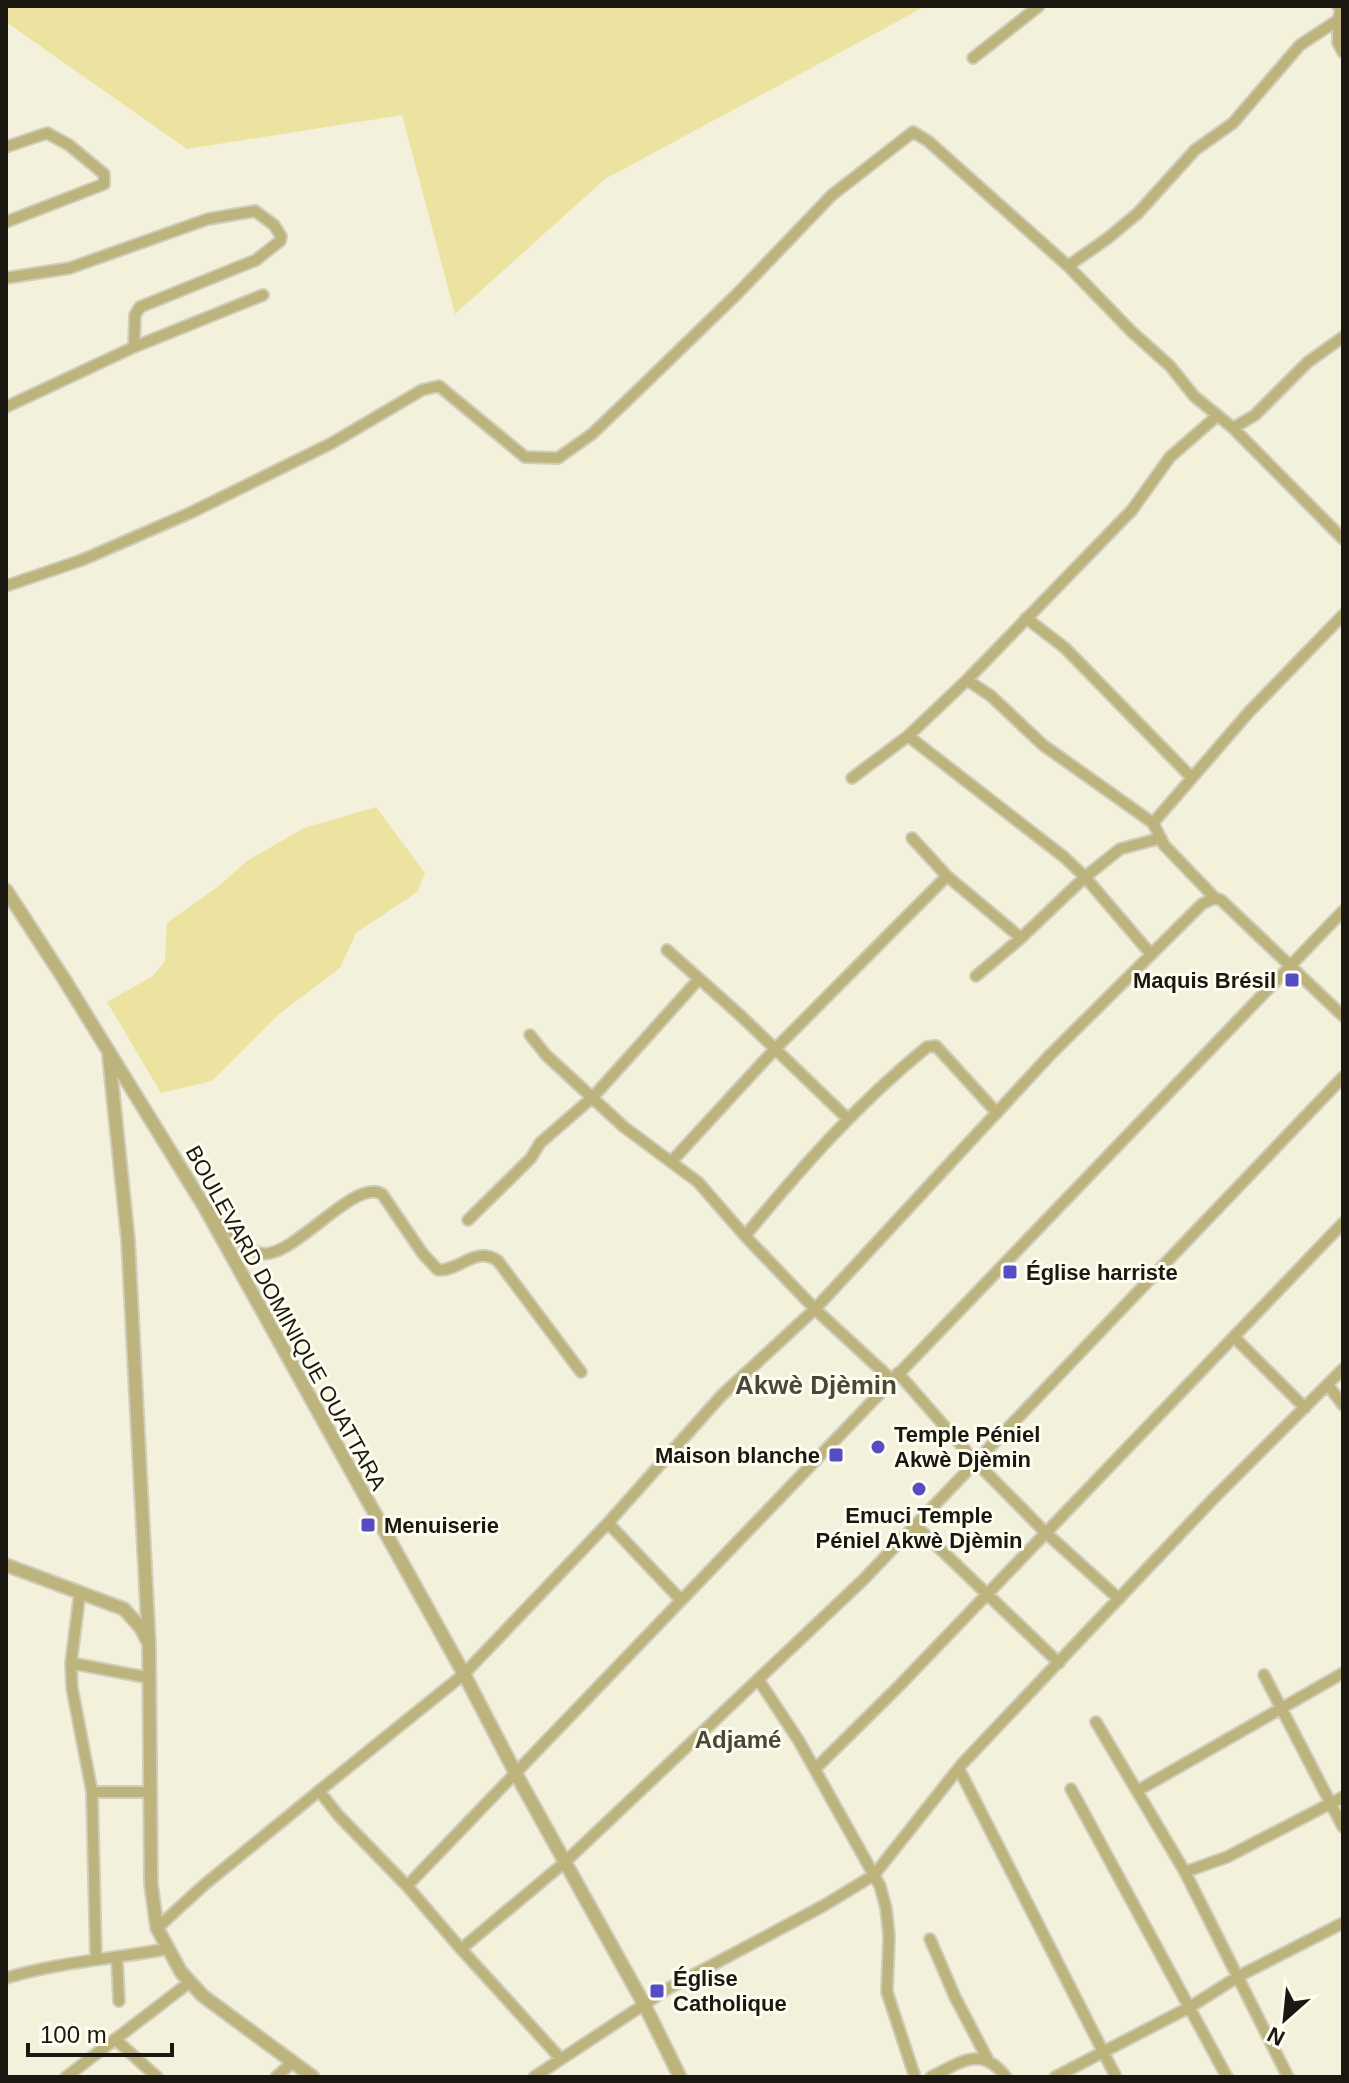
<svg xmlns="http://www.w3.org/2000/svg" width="1349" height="2083" viewBox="0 0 1349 2083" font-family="Helvetica,sans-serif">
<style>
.green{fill:#ede3a1}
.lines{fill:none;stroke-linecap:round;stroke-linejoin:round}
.minor-casing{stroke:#d0cdbb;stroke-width:14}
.tertiary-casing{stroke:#d0cdbb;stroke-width:16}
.minor{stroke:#bdb47d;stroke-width:10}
.tertiary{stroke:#bdb47d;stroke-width:12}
.poi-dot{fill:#544dc4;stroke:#fefdf0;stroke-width:3}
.labels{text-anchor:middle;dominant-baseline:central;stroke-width:6;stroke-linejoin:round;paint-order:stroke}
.poi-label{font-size:22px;font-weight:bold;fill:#1a1811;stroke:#fefdf0;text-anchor:start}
.street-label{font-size:22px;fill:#1a1811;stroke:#fefdf0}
.neighbourhood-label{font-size:24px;font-weight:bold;fill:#4a4736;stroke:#fefdf0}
.quarter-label{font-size:26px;font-weight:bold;fill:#4a4736;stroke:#fefdf0}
</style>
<rect width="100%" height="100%" fill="#f3f0db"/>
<path class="green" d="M6 6H926L605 179 455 314 402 115 187 149 6 22Z
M376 807 425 873 417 892 356 933 340 968 278 1015 212 1081 161 1093 107 1002 153 976 165 961 167 923 220 885 247 861 304 828Z"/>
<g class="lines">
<g class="minor-casing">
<path id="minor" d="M1338 20V43L1343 52
M973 58 1039 6
M6 147 47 133 69 145 104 174V184L6 222
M1068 266 1132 332 1170 366 1194 396 1233 428 1255 415 1308 362 1343 337
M6 278 70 268 208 219 255 211 274 225 281 236 280 241 256 260 140 307 135 315 134 347
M6 407 134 347 263 295
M1233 428 1343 539
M6 586 82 560 190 513 332 443 422 390 439 386 525 457 558 458 592 434 637 391 738 293 832 195 913 132 928 141 1068 266 1108 238 1138 213 1195 150 1233 123 1300 45 1338 20 1341 10 1338 6
M1026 618 1065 648 1192 778
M967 680 991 696 1043 745 1153 823 1164 845 1215 898
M908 736 1064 857 1085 877 1120 849 1161 838
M852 778 908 736 967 680 1132 510 1170 457 1217 416
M1153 823 1249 712 1343 615
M912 838 947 876 1021 938
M667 950 741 1016 848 1119
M976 976 1021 938 1085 877 1150 953
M530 1035 546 1055 624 1127 698 1182 745 1236 815 1309 892 1380
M672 1161 775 1049 947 876
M204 1206C227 1217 235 1247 260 1253 291 1262 354 1177 382 1194L423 1254 438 1270C460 1271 476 1245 498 1261L581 1372
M468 1220 531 1158 540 1143 593 1097 698 980
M745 1236C801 1168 858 1103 927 1047L936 1046 997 1113
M1235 1338 1305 1408
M898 1373 975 1461 1045 1532 1119 1599
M1328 1385 1343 1405
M608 1523 681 1600
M915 1525 1059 1663
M80 1592 71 1663 72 1688 92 1792 96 1960
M71 1663 150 1678
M1264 1675 1343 1827
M758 1679 799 1741 880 1886 886 1908 889 1936 887 1992 915 2077
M1096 1722 1185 1872 1288 2077
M815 1769 900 1685 1343 1223
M959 1769 1116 2077
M1071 1789 1227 2077
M319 1791 464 1674 608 1523 722 1395 815 1309 1050 1055 1202 904 1215 898 1221 900 1343 1016
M1137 1791 1343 1673
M92 1792H150
M1185 1872 1227 1857 1343 1797
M407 1886 1343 911
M157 1928 204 1885 319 1791 339 1816 407 1886 461 1949
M930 1939 955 1997 988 2060
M117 1958 119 2001
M6 1978C58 1962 113 1959 166 1949
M115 2039 157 2077
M561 2059 461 1949 564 1863 863 1580 1343 1077
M66 2077 190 1982
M276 2077 293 2062
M534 2077 669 1988 823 1906 874 1875 962 1764 1214 1498 1343 1369
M931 2077C960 2063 981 2044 1006 2077
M1055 2077 1190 2007 1239 1976 1343 1923"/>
</g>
<g class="tertiary-casing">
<path id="tertiary" d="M6 890 64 979 204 1206 464 1674 516 1774 644 2004 680 2077
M109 1056 128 1240 149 1645 151 1884 157 1928 181 1972 203 1996 313 2077
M6 1565 124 1609 141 1628 148 1642"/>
</g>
<use href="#minor" class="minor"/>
<use href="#tertiary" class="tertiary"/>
</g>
<g class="poi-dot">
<rect x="1284" y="972" width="16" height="16" rx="4"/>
<rect x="1002" y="1264" width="16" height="16" rx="4"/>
<circle cx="878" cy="1447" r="8"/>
<rect x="828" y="1447" width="16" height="16" rx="4"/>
<circle cx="919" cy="1489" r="8"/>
<rect x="360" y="1517" width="16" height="16" rx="4"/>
<rect x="649" y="1983" width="16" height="16" rx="4"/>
</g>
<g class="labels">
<g class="poi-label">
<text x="1276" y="980" text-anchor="end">Maquis Brésil</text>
<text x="1026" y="1272">Église harriste</text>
<text x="894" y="1434">Temple Péniel<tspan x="894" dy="25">Akwè Djèmin</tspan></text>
<text x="820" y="1455" text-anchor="end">Maison blanche</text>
<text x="919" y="1515" text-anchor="middle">Emuci Temple<tspan x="919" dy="25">Péniel Akwè Djèmin</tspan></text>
<text x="384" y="1525">Menuiserie</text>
<text x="673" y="1978">Église<tspan x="673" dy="25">Catholique</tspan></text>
</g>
<g class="street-label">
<text transform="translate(286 1318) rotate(61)">BOULEVARD DOMINIQUE OUATTARA</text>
</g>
<g class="neighbourhood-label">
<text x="738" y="1739">Adjamé</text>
</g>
<g class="quarter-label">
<text x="816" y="1385">Akwè Djèmin</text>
</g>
</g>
<rect width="1349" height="2083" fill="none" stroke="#1a1811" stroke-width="16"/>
<g transform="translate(1285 2019) rotate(207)" stroke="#fefdf0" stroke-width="6" paint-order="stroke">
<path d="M0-6L14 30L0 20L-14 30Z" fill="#1a1811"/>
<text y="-12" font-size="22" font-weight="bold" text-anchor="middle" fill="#1a1811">N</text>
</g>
<path d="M28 2043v12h144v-12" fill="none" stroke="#1a1811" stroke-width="4"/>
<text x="40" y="2043" font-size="24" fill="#1a1811" stroke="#fefdf0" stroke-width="6" paint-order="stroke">100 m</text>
</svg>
